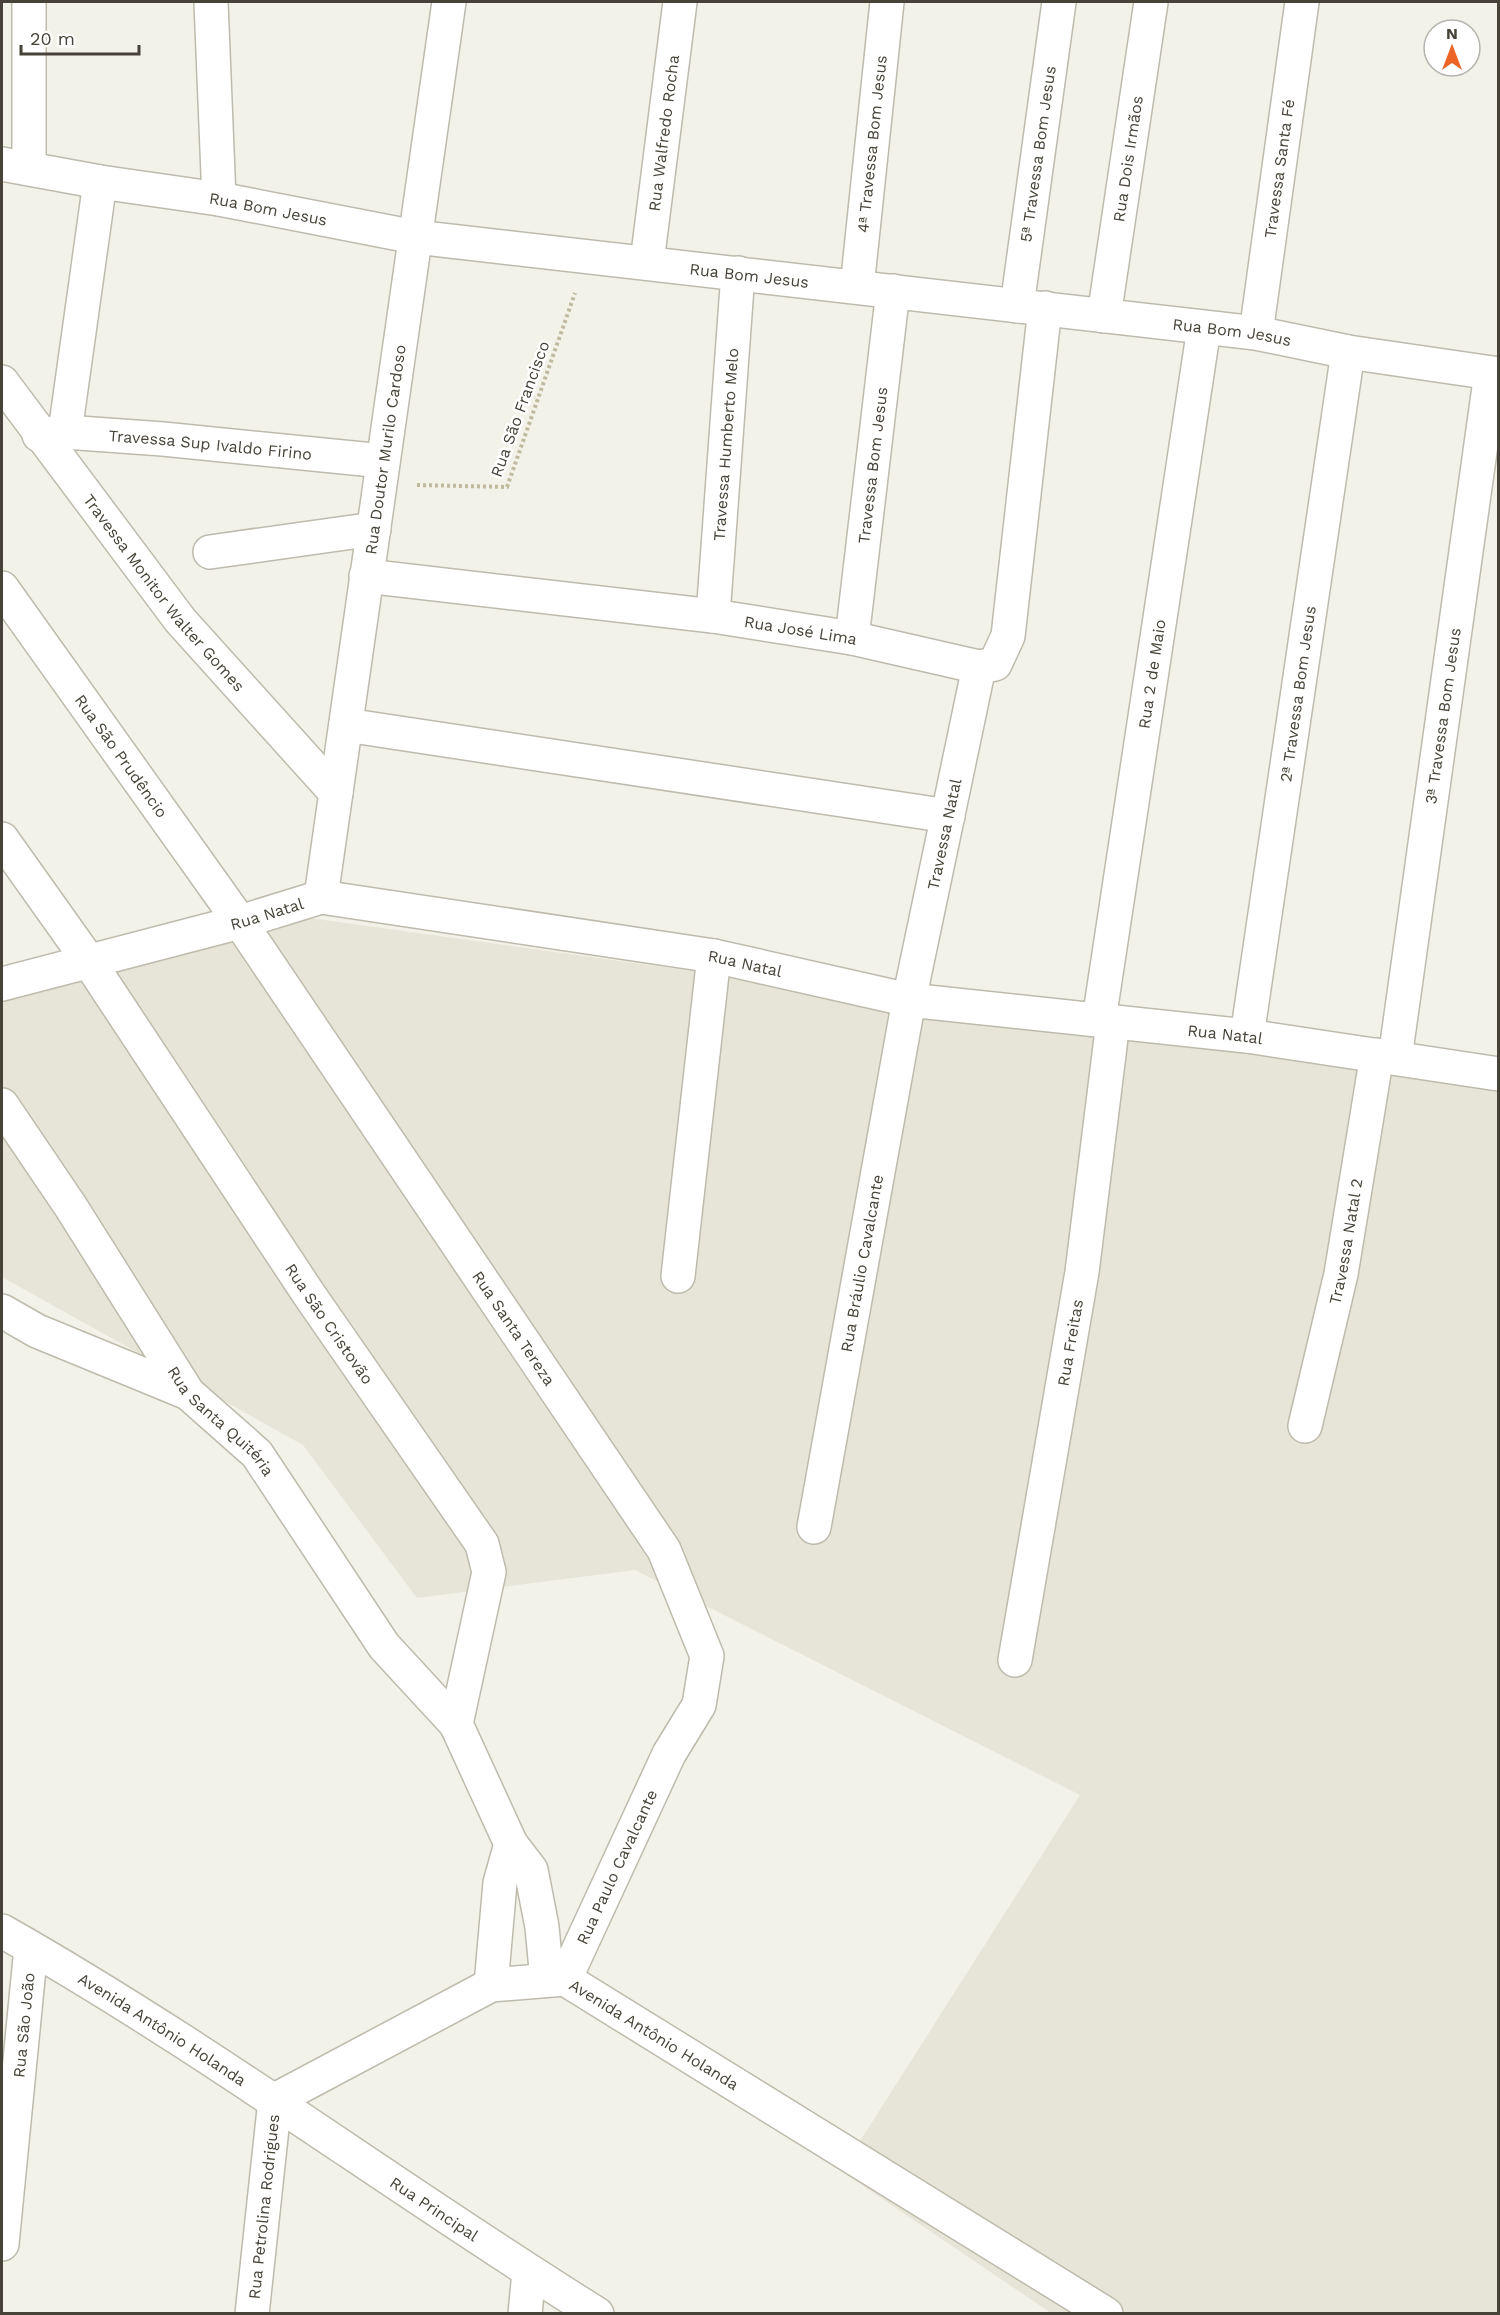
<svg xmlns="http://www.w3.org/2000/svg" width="1500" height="2315" viewBox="0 0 1500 2315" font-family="'Work Sans',sans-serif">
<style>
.residential{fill:#e7e5d7}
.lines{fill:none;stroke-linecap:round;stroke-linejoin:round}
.street-casing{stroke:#bebbac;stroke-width:36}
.path{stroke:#bfb99e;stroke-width:4;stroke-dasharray:3 3;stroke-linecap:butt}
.street{stroke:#fff;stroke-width:33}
.labels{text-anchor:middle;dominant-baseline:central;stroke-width:5;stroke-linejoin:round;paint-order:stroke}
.street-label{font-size:16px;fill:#474338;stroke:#fff}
</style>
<rect width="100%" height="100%" fill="#f3f2e9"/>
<path class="residential" d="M288 915 1498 1083V2313H1051L841 2171 1080 1795 635 1570 417 1598 303 1445 2 1277V986Z"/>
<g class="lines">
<g class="street-casing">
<g id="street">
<path d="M29 2V168"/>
<path d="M211 2 219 199"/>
<path id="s1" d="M2 164 100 182 219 199 415 237 1256 333 1348 352 1498 374"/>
<path id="s2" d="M647 262 680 2"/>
<path d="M857 287 887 2"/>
<path d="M1017 306 1059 2"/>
<path id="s3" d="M1104 316 1151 2"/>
<path id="s4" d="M1256 333 1302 2"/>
<path id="s5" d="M2 382 180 620 336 793"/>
<path d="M65 432 100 182"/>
<path id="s6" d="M39 435 65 432 163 439 383 461"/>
<path d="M210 552 374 529"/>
<path id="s7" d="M366 576 713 616 852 638 979 667 995 664 1008 636 1045 308"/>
<path id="s8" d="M2 588 240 922 664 1550 707 1656 699 1705 669 1754 565 1979"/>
<path id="s9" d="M713 616 738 273"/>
<path id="s10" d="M852 638 893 291"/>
<path d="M346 725 948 816"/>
<path id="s11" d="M2 839 88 960 308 1293 482 1544 489 1572 456 1724 511 1844 531 1870 542 1927 547 1980"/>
<path id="s12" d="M321 897 449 2"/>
<path id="s13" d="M2 984 240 922 321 897 714 956 909 1000 1247 1036 1498 1074"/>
<path id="s14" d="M1099 1020 1204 328"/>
<path d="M1247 1036 1348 352"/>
<path d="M1395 1058 1491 373"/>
<path id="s15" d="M2 1105 71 1207 188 1393 257 1454 384 1646 456 1724"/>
<path d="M678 1276 714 956"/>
<path d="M2 1311 37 1331 188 1393"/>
<path id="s16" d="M1305 1426 1341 1274 1377 1055"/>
<path id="s17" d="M814 1527 909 1000 979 667"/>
<path id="s18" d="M1015 1660 1082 1272 1113 1022"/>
<path id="s19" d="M2 1931C207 2047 396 2189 597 2314"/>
<path d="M491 1985 500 1883 511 1844"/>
<path id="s20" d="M275 2100 491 1985 565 1979 1106 2314"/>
<path id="s21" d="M2 2244 31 1948"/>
<path id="s22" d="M252 2314 275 2100"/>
<path d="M525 2314 529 2272"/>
</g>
</g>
<path class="path" d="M417 485 507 487 575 293"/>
<use href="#street" class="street"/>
</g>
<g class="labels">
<g class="street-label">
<text stroke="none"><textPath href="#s2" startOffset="130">Rua Walfredo Rocha</textPath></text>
<text transform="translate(872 144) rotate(-84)">4ª Travessa Bom Jesus</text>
<text transform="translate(1038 154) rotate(-82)">5ª Travessa Bom Jesus</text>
<text stroke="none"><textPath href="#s3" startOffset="159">Rua Dois Irmãos</textPath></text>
<text stroke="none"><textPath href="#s4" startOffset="166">Travessa Santa Fé</textPath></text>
<text stroke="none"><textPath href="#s1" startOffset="270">Rua Bom Jesus</textPath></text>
<text stroke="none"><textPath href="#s1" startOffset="756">Rua Bom Jesus</textPath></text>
<text stroke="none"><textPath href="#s1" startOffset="1242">Rua Bom Jesus</textPath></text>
<text transform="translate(520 409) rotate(-70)">Rua São Francisco</text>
<text stroke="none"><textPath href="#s6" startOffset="172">Travessa Sup Ivaldo Firino</textPath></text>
<text stroke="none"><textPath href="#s9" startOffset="172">Travessa Humberto Melo</textPath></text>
<text stroke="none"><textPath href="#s12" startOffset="452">Rua Doutor Murilo Cardoso</textPath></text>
<text stroke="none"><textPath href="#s10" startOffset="174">Travessa Bom Jesus</textPath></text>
<text stroke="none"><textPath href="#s5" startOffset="266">Travessa Monitor Walter Gomes</textPath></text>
<text stroke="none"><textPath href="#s7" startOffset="438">Rua José Lima</textPath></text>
<text stroke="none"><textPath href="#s14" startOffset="350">Rua 2 de Maio</textPath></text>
<text transform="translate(1298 694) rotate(-82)">2ª Travessa Bom Jesus</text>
<text transform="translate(1443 716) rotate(-82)">3ª Travessa Bom Jesus</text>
<text stroke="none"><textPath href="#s8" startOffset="206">Rua São Prudêncio</textPath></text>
<text stroke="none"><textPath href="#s17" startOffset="705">Travessa Natal</textPath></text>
<text stroke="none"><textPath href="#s13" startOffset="274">Rua Natal</textPath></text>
<text stroke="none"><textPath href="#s13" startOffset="760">Rua Natal</textPath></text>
<text stroke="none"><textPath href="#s13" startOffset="1246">Rua Natal</textPath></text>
<text stroke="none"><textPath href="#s16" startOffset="189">Travessa Natal 2</textPath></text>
<text stroke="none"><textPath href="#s17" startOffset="268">Rua Bráulio Cavalcante</textPath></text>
<text stroke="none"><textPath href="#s11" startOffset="585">Rua São Cristovão</textPath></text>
<text stroke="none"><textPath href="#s8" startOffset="900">Rua Santa Tereza</textPath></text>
<text stroke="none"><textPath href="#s18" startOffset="322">Rua Freitas</textPath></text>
<text stroke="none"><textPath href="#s15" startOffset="386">Rua Santa Quitéria</textPath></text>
<text transform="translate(617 1867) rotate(-65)">Rua Paulo Cavalcante</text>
<text stroke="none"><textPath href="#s21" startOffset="220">Rua São João</textPath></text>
<text stroke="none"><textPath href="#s19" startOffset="188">Avenida Antônio Holanda</textPath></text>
<text stroke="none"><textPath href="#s20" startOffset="424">Avenida Antônio Holanda</textPath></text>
<text stroke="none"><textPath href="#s22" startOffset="108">Rua Petrolina Rodrigues</textPath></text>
<text stroke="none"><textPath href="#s19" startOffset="514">Rua Principal</textPath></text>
</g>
</g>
<rect width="1500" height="2315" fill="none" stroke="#474338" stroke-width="6"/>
<g transform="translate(1452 48)"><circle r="28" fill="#ffffff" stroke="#b5b4af" stroke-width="1.5"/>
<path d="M0-4.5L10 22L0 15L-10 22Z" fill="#ed6526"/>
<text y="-9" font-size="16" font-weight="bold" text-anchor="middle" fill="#474338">N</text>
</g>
<path d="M21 45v9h118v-9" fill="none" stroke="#474338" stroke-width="3"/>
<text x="30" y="45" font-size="18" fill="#474338" stroke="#ffffff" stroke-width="4.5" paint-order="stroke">20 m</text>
</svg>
